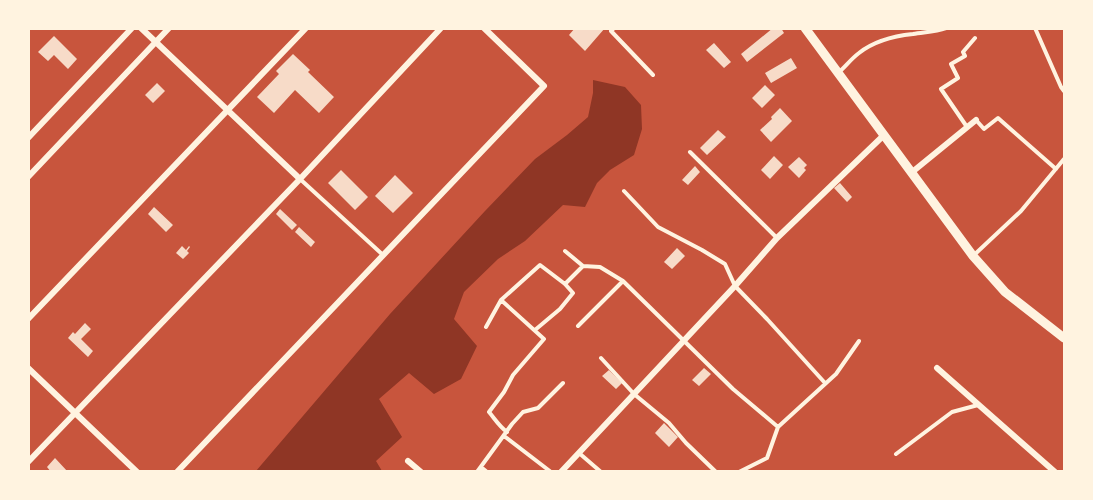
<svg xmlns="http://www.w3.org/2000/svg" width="1093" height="500" viewBox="0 0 1093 500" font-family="'Open Sans',sans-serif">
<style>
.water{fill:#8f3625}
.building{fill:#f7dbc8}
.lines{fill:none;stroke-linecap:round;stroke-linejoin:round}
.service{stroke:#fff3e0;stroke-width:4}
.minor{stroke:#fff3e0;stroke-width:6}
.tertiary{stroke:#fff3e0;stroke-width:9}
</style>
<rect width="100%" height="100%" fill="#c8553d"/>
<path class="water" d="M593 80 625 87 641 105 642 129 634 155 610 170 597 183 585 207 563 205 525 241 498 259 464 292 454 319 477 346 461 379 434 394 409 373 379 399 402 437 376 461 382 471H256L390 314 485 211 535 159 567 135 588 117 593 93Z"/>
<path class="building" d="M575 28H605L585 51 569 35Z
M773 28H781L784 33 747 62 741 54Z
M54 36 77 59 68 69 54 55 48 61 38 52Z
M714 43 731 62 724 68 706 50Z
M293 54 310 70 308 72 334 97 319 113 295 90 274 113 257 97 279 74 276 71Z
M791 58 797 68 771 83 765 73Z
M157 83 165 91 153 103 145 95Z
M765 85 775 95 762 108 752 98Z
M780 108 792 121 771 142 760 130 772 119 771 117Z
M718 130 726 137 707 155 700 148Z
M774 156 783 165 770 179 761 170Z
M799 157 807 165 804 168 806 170 799 178 788 167Z
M695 166 700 172 688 185 682 180Z
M341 170 368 197 355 210 328 183Z
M395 175 413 193 393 213 375 196Z
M840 183 852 197 847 202 834 188Z
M154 207 173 225 166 232 148 214Z
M280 209 297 225 292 230 276 214Z
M299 227 315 242 311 247 295 232Z
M182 246 186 250 189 246 190 247 187 251 189 253 183 259 176 253Z
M677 248 685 256 672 269 664 262Z
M85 323 91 329 81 339 93 351 88 357 68 338 73 332 75 334Z
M704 368 711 374 699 386 692 380Z
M609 370 622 383 616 389 602 376Z
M664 423 678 437 669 447 655 433Z
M55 458 68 472H51L47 467Z"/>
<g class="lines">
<path class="service" d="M614 28 611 31 653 75
M1035 28 1061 87 1064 91
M838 73C845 67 851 59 859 53 874 41 894 36 913 34 924 32 935 32 946 28
M976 120 984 129 998 118 1056 169
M967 127 941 89 958 78 951 64 965 56 963 52 975 38
M690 152 777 238
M300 179 383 255
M624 191 658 227 702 250 725 264 735 286 767 319 825 383
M565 251 583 266 600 267 623 281 733 389 778 427
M973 256 1021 211 1064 159
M565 284 583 266
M501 300 544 339 513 375 504 392 489 412C495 419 499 426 507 432
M578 326 623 281
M486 327 501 300 540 265 565 284 573 293 560 309 535 330
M601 358 634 394 669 423 686 443 716 472
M504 436 551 472
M579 453 601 472
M896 454 952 412 978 405
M481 467 487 472
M477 472 512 424 523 412 538 408 563 383
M739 472 767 458 778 427 836 374 859 341"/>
<path class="minor" d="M141 28 300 179
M28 138 132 28
M911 173 976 120
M28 177 169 28
M28 319 306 28
M28 368 137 472
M937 368 1055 472
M408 461 421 472
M28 462 300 179 441 28
M177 472 544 86 484 28
M561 472 735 286 777 238 883 136"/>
<path class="tertiary" d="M805 28 973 256 1005 292 1064 338"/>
</g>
<rect width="1093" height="500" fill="none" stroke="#fff3e0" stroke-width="60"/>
</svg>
